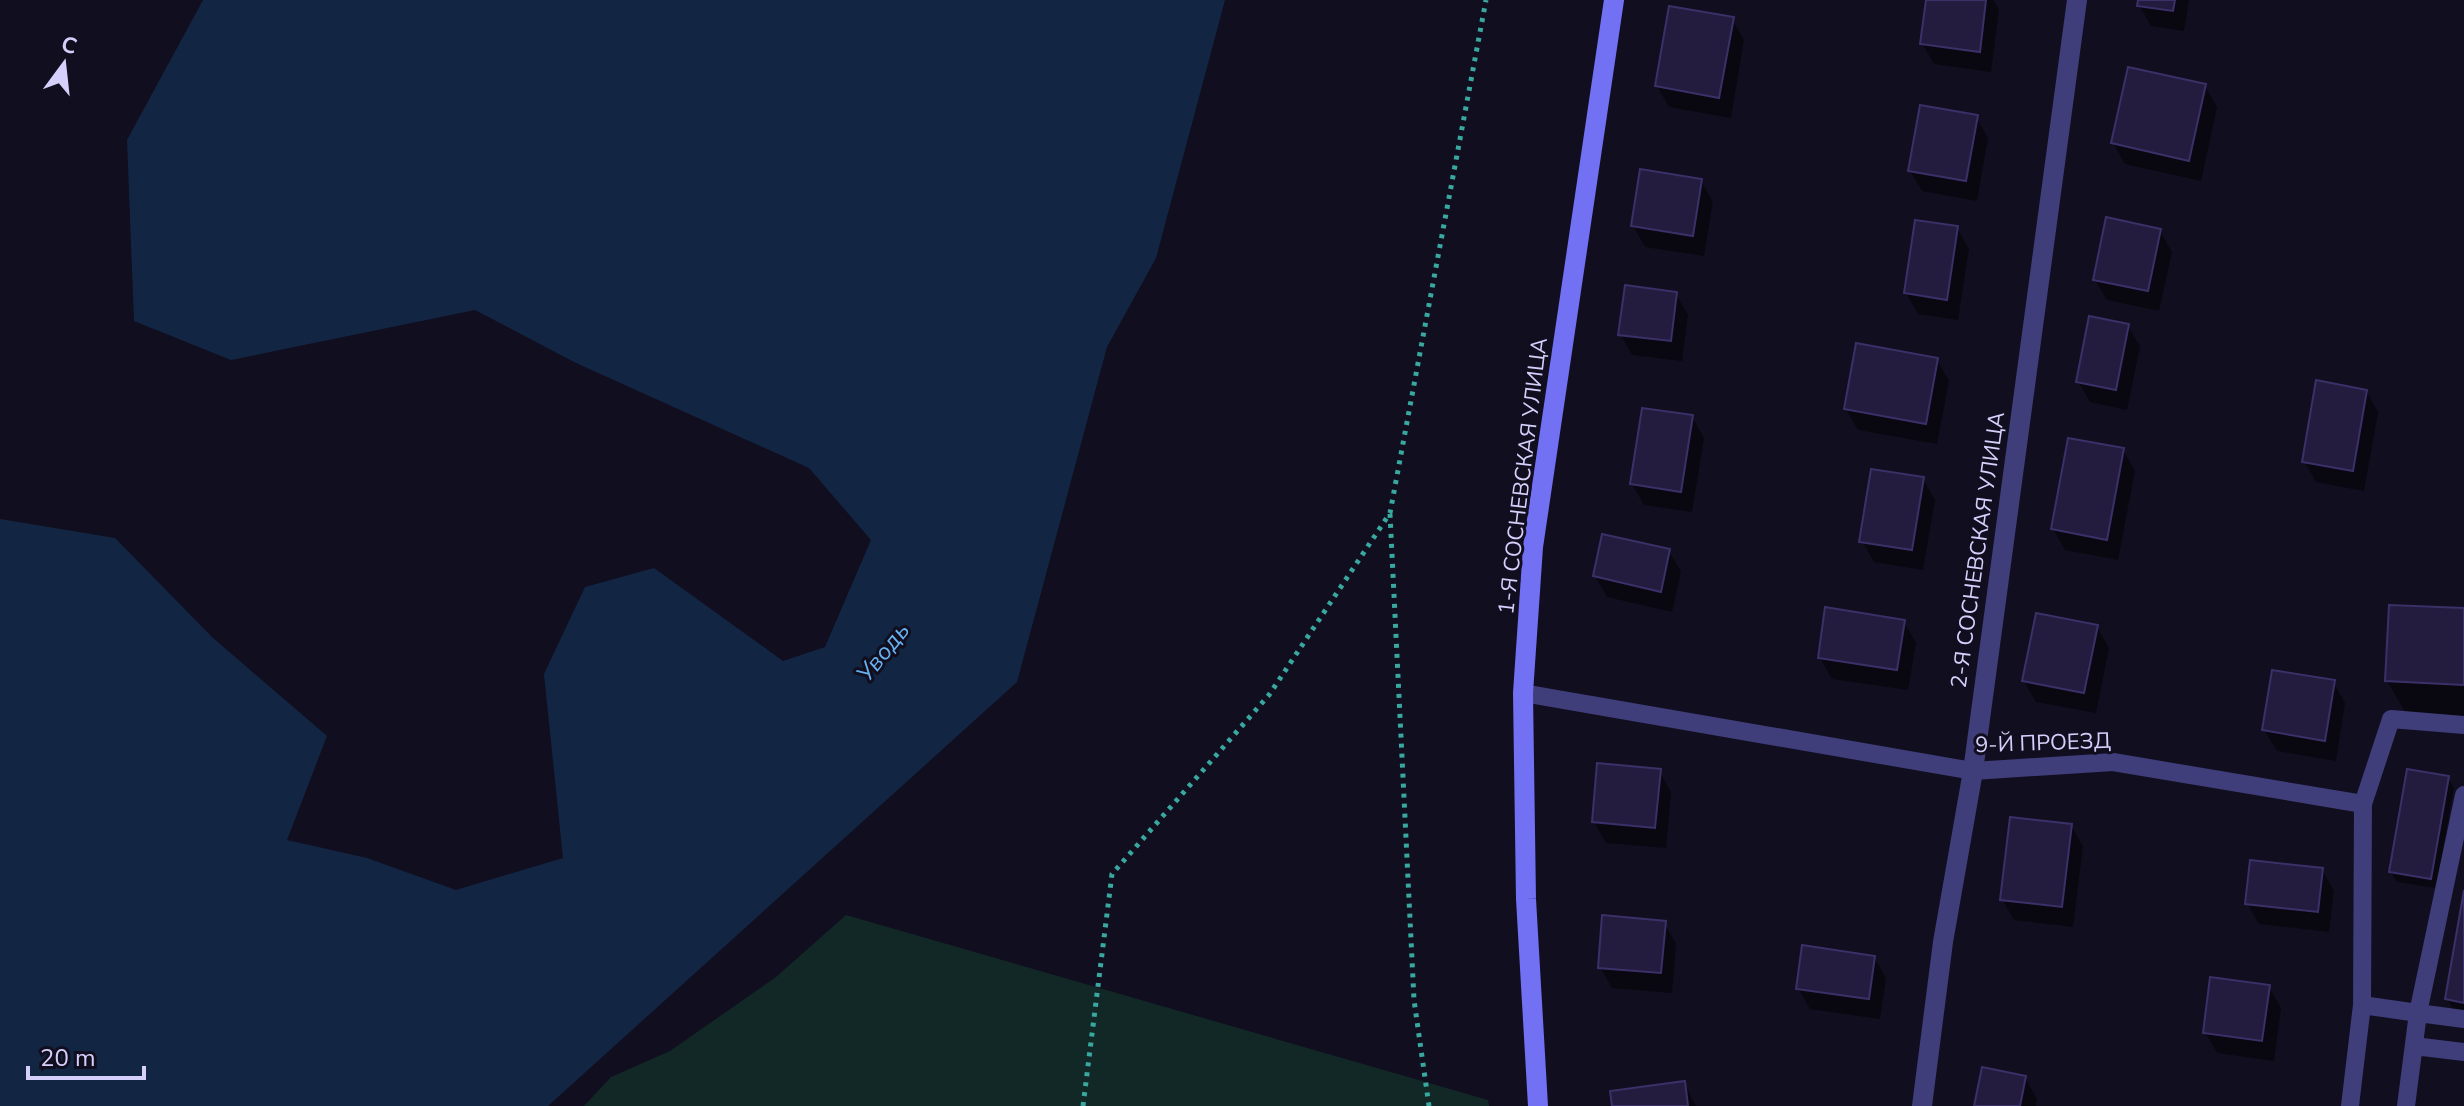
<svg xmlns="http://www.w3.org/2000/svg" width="2464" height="1106" viewBox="0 0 2464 1106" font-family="'Nunito Sans',sans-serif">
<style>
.green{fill:#122827}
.water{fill:#122644}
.shadow{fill:#0007}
.building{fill:#231c3e;stroke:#3b3068;stroke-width:2}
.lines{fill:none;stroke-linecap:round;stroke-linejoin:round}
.path{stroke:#38a8a0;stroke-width:5;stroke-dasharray:4 6;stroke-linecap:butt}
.service{stroke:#3f3d7a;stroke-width:18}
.minor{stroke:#3f3d7a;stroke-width:20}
.secondary{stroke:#7270f3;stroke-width:20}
.labels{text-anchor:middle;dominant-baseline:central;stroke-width:6;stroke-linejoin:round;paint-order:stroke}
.street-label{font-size:22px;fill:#d5d0fb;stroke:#110e1f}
.water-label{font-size:24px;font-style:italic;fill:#67b3f2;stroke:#110e1f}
</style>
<rect width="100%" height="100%" fill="#110e1f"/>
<path class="green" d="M846 915 1488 1100 1489 1106H584L611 1077 670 1051 776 977Z"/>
<path class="water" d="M203 0H1225L1156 258 1107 347 1017 682 548 1106H0V519L115 538 212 637 327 736 287 840 367 858 456 890 563 858 544 674 585 587 654 568 783 661 825 647 871 540 809 468 576 363 475 310 231 360 134 321 127 140Z"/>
<path class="shadow" d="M1928 0H1993L1999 9 1991 72 1934 64 1922 43Z
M2140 0H2189L2184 31 2151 26 2139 5Z
M1732 19 1744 40 1731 118 1669 107 1657 86Z
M2205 86 2217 107 2201 181 2125 164 2113 143Z
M1976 117 1988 138 1977 201 1922 191 1910 171Z
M1701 181 1713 202 1704 256 1645 247 1633 226Z
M1957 228 1969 249 1958 320 1918 314 1906 293Z
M2160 231 2172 252 2159 311 2107 300 2095 280Z
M1676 294 1688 315 1682 361 1632 355 1620 334Z
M2128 326 2140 346 2127 410 2090 402 2078 381Z
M1937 360 1949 381 1937 444 1858 430 1846 409Z
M2366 391 2378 412 2364 491 2316 482 2304 461Z
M1692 417 1704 438 1692 512 1644 505 1632 484Z
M2123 450 2135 471 2118 560 2065 550 2053 529Z
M1923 479 1935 500 1923 570 1874 562 1862 541Z
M1669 551 1681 572 1672 612 1607 597 1595 576Z
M2464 610V722L2410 720 2387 681Z
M1904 622 1916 643 1908 690 1832 679 1820 658Z
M2097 627 2109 648 2096 713 2036 702 2024 681Z
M2333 682 2345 703 2336 761 2277 751 2264 730Z
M1659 771 1671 792 1666 848 1606 843 1594 822Z
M2448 778 2454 788 2436 888 2397 882 2391 872Z
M2071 826 2083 846 2073 927 2014 920 2002 899Z
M2322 870 2334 891 2329 932 2259 924 2247 903Z
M2464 901V1011L2453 1009 2447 999Z
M1664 923 1676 944 1672 993 1612 988 1600 967Z
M1874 957 1886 978 1880 1019 1810 1009 1798 988Z
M2269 987 2281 1008 2274 1061 2217 1053 2205 1032Z
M2025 1078 2037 1099 2036 1106H1976Z
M1684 1083 1696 1106H1614Z"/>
<path class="building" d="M1926 0H1986L1980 52 1920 44Z
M2138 0H2175L2173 11 2137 6Z
M1669 6 1734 17 1719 98 1655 86Z
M2128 67 2206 84 2189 161 2111 143Z
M1920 105 1978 115 1966 181 1908 171Z
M1640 169 1702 179 1693 236 1631 226Z
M2106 217 2161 229 2148 291 2093 280Z
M1915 220 1958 226 1947 300 1904 293Z
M1625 285 1677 292 1671 341 1618 335Z
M2089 316 2129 324 2116 390 2076 382Z
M1856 343 1938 358 1926 424 1844 409Z
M2316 380 2367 390 2353 471 2302 462Z
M1642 408 1693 415 1681 492 1630 484Z
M2068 438 2124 448 2107 540 2051 529Z
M1871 469 1924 477 1912 550 1859 542Z
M1602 534 1670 549 1661 592 1593 576Z
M2389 605 2464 608V685L2385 681Z
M1825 607 1905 620 1897 670 1818 658Z
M2036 613 2098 625 2084 693 2022 681Z
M2272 670 2335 680 2325 741 2262 730Z
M1597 763 1661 769 1655 828 1592 822Z
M2407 769 2449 776 2431 879 2389 872Z
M2010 817 2072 824 2062 907 2000 900Z
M2250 860 2323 868 2318 912 2245 904Z
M2464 890V1003L2445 999Z
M1602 915 1666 921 1661 973 1598 968Z
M1802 945 1875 956 1869 999 1796 989Z
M2210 977 2270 985 2262 1041 2203 1033Z
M1982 1067 2026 1076 2020 1106H1974Z
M1685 1081 1688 1106H1612L1610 1091Z"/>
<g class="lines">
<path class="path" d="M1390 514 1414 1000 1429 1106
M1083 1106 1112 874 1269 695 1390 513 1486 0"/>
<path class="service" d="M1523 693 1973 771 2113 762 2363 804
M2362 1005 2418 1013 2464 795
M2414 1046 2464 1052
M2350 1106 2362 1005 2363 804 2391 719 2464 725
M2406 1106 2418 1013 2464 1019"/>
<path class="minor" d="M1922 1106 1943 942 1973 771 2077 0"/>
<path class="secondary" d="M1538 1106 1526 899 1523 693 1533 547 1614 0"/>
</g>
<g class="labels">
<g class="street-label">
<text transform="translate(1523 476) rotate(-83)">1-Я СОСНЕВСКАЯ УЛИЦА</text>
<text transform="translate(1978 550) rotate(-82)">2-Я СОСНЕВСКАЯ УЛИЦА</text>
<text transform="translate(2043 743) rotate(-2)">9-Й ПРОЕЗД</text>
</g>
<g class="water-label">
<text transform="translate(883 652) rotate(-51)">Уводь</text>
</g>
</g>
<g transform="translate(64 64) rotate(15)" stroke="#110e1f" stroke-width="6" paint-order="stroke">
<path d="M0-6L14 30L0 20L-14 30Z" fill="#d5d0fb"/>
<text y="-12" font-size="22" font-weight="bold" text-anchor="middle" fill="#d5d0fb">С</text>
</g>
<path d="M28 1066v12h116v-12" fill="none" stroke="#d5d0fb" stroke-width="4"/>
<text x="40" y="1066" font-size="24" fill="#d5d0fb" stroke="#110e1f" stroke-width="6" paint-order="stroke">20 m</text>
</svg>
